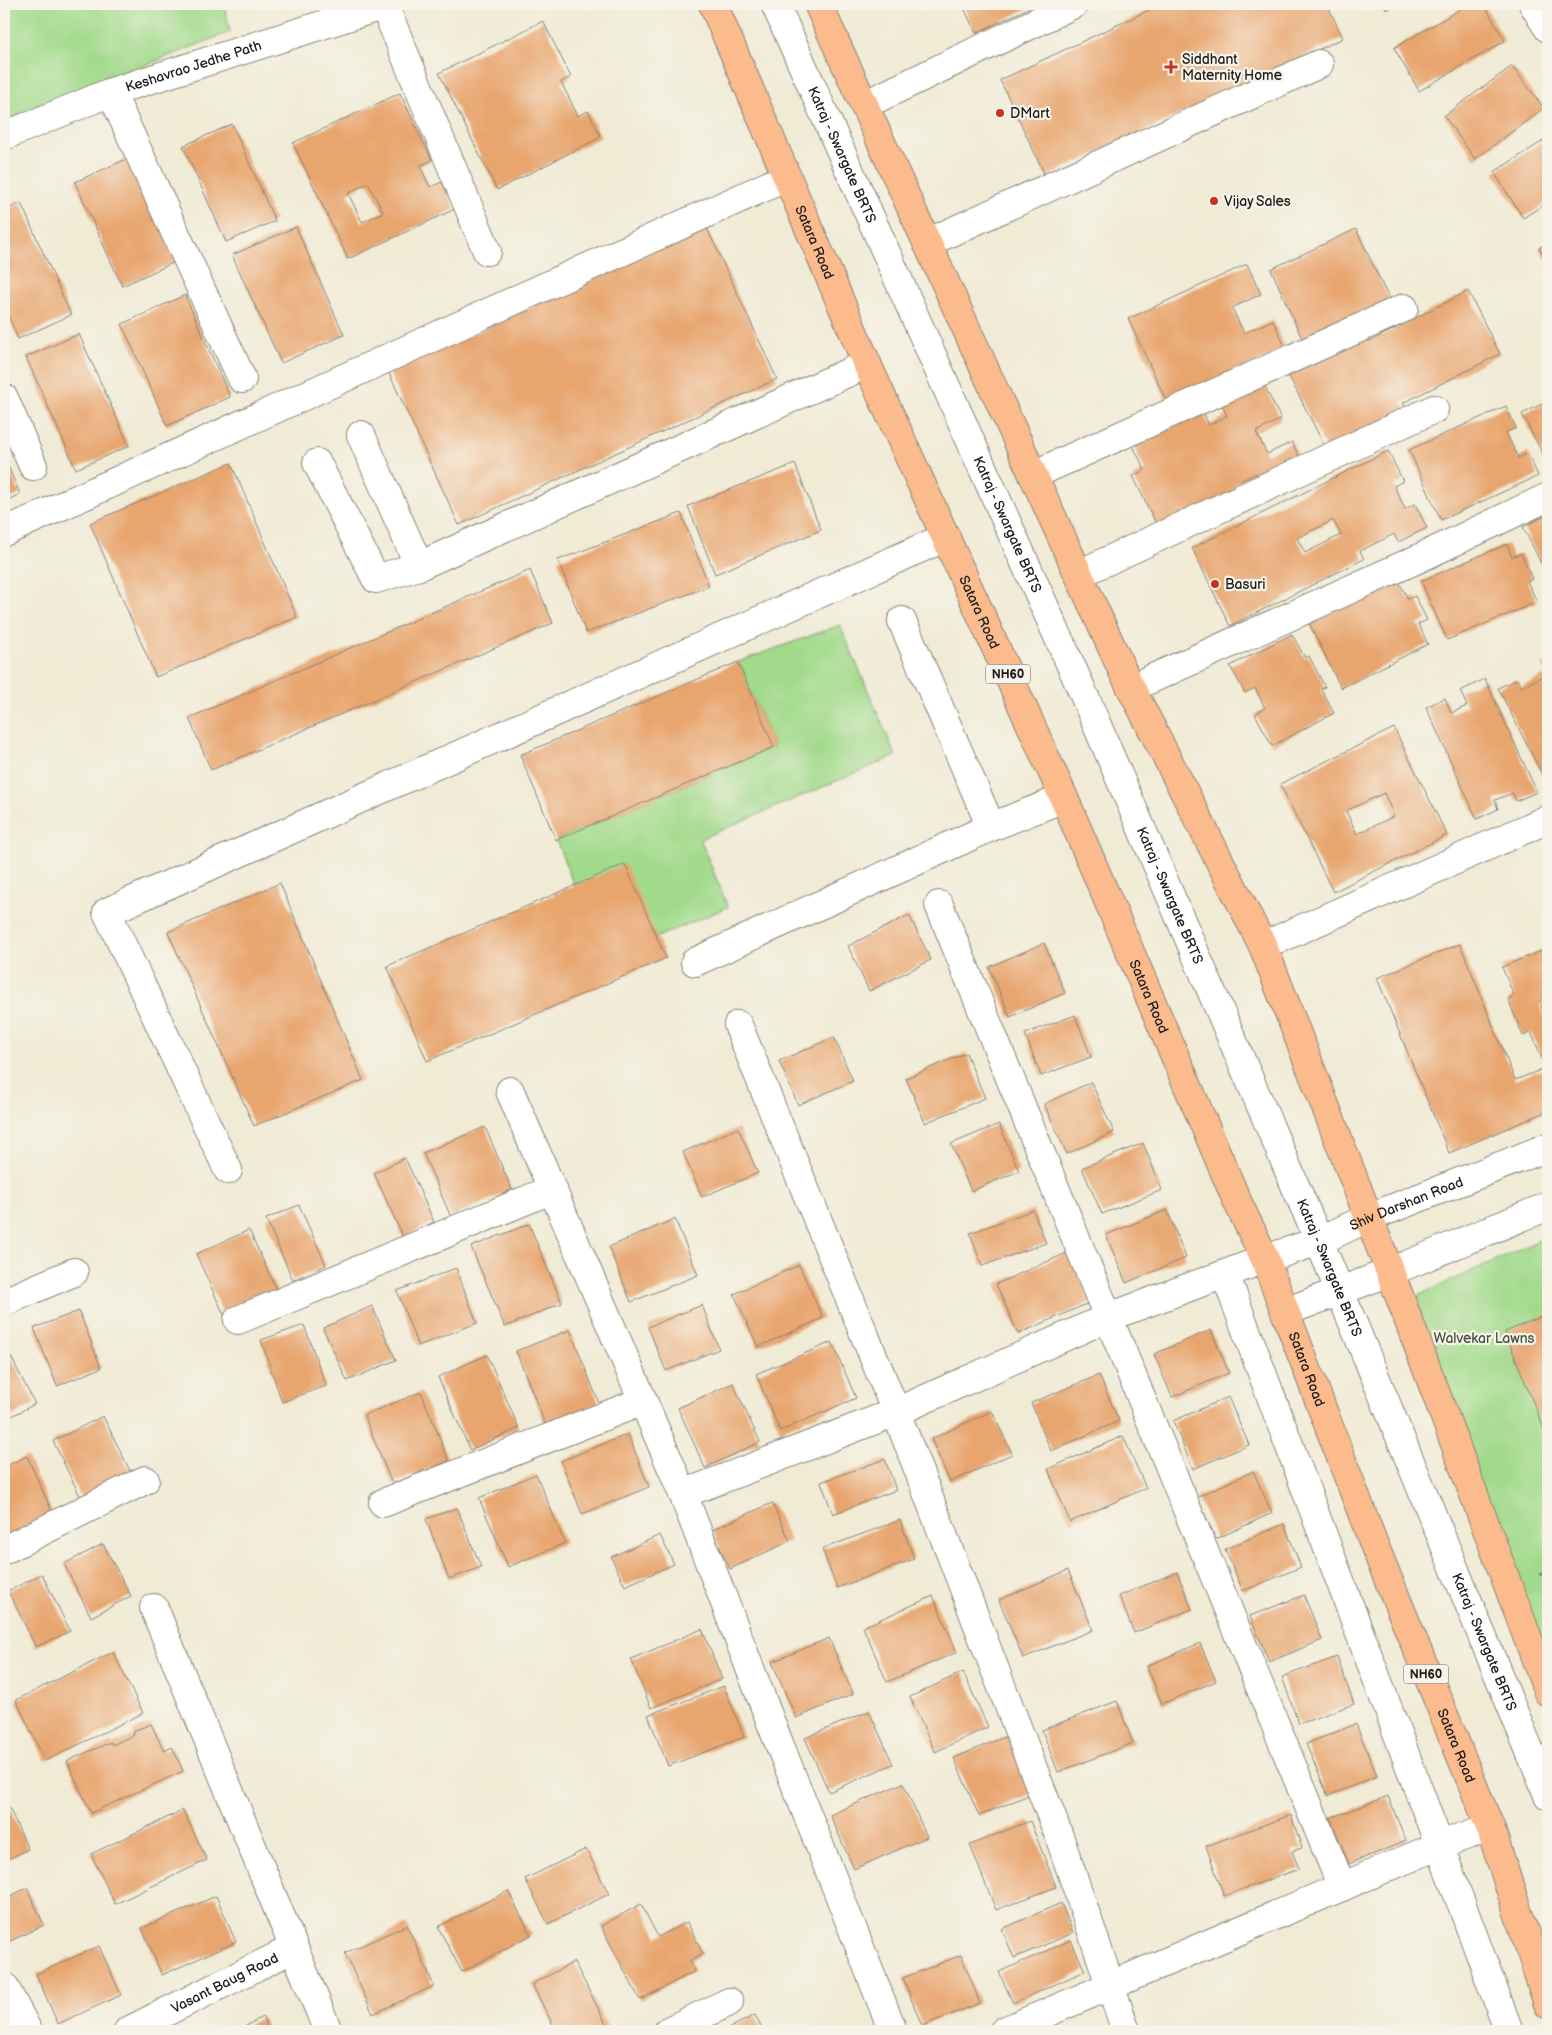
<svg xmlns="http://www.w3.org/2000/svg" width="1552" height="2035" viewBox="0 0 1552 2035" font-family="'Balsamiq Sans',sans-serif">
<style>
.green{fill:#a2da8c;stroke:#5f7b54}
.building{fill:#e8a56e;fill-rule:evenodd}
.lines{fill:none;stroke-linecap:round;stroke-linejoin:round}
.minor-casing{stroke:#868478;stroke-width:30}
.highway-casing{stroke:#868478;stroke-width:30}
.path{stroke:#868478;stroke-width:3;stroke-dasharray:4 4;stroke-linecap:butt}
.minor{stroke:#fff;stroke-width:28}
.highway{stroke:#fbbb8d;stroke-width:28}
.poi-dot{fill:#c8321e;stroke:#f7f3e8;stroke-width:2}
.labels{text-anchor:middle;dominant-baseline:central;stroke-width:4.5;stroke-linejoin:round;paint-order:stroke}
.shield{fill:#f7f3e8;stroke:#5e5c59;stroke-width:1}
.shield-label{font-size:12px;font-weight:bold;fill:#1c1c1c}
.poi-label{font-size:14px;fill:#1c1c1c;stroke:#f7f3e8;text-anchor:start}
.street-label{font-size:14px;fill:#1c1c1c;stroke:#f7f3e8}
.park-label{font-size:14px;fill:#44553e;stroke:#f7f3e8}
</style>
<rect width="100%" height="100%" fill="#f7f3e8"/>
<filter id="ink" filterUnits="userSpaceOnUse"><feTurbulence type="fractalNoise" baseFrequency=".02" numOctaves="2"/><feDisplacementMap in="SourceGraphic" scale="10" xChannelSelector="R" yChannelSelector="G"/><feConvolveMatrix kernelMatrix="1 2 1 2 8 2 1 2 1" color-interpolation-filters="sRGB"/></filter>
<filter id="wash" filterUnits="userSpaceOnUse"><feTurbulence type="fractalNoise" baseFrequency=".0096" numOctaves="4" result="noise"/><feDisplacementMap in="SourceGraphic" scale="20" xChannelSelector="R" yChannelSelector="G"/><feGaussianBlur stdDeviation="1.12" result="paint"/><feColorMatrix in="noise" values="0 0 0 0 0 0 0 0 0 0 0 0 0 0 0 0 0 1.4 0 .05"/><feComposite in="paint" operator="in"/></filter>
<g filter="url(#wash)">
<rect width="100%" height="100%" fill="#f0ebd5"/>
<path class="green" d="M4 4H224L230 32 4 121Z
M840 625 896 756 700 839 728 907 603 960 556 840 774 747 738 662Z
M1548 1236V1693L1402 1303Z"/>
<g id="blocks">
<path class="building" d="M962 4H1037L976 33Z
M1162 4H1327L1343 38 1046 177 1000 80Z
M1383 4H1397L1387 10Z
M1469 4H1484L1505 41 1419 91 1394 48Z
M543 21 571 77 561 82 578 116 588 111 601 137 497 190 439 73Z
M1512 66 1544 108 1475 159 1444 116Z
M400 93 432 160 420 166 430 187 442 182 455 209 348 259 293 143ZM368 183 383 212 362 222 348 193Z
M232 124 275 221 226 242 183 146Z
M1548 138V202L1523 218 1494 172Z
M131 157 177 261 122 286 75 182Z
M21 203 71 315 18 339 4 306V211Z
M706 226 777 379 459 525 389 373Z
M296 227 344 335 281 363 232 255Z
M1356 229 1391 303 1304 343 1271 269Z
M1548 242V263L1539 248Z
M1247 264 1261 294 1232 308 1244 333 1273 320 1286 349 1168 404 1128 319Z
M1468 291 1500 354 1403 403 1408 412 1328 453 1288 374 1365 334 1369 342Z
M185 295 230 397 167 426 122 324Z
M79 334 129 446 76 469 26 357Z
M1263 383 1281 419 1256 432 1267 454 1292 442 1303 465 1262 485 1256 473 1234 484 1241 496 1161 534 1133 476 1145 470 1133 446 1203 412 1209 425 1227 416 1221 403Z
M1548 401V464L1522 414Z
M1506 406 1516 428 1506 432 1518 458 1528 453 1538 476 1441 520 1409 450Z
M1388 451 1403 481 1394 486 1405 509 1415 504 1427 528 1398 542 1394 534 1360 551 1364 559 1230 626 1192 548ZM1333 520 1341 535 1305 553 1297 538Z
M4 457 20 494 4 502Z
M231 463 297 617 156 677 90 523Z
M795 464 821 530 715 574 688 506Z
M681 513 709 586 586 633 558 560Z
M1548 514V577L1523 527Z
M1507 544 1512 557 1521 553 1532 579 1527 581 1537 602 1447 640 1421 581Z
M530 570 553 623 211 770 189 718Z
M1397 578 1408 599 1415 596 1427 620 1418 624 1428 644 1341 688 1309 623Z
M1292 634 1305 658 1309 656 1325 687 1321 689 1334 713 1272 746 1255 714 1265 708 1255 688 1245 693 1230 666Z
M738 662 774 747 556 840 520 755Z
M1548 663V786L1498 688 1517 679 1521 687 1547 674 1543 665Z
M1485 679 1537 792 1516 801 1513 793 1495 800 1498 809 1477 819 1426 707 1445 698 1451 713 1467 706 1460 691Z
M1394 728 1447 835 1333 892 1280 784ZM1384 793 1394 816 1357 834 1346 811Z
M625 864 666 958 427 1061 387 966Z
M280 883 363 1080 254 1126 168 932Z
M909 915 931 960 869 991 848 946Z
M1044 943 1065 993 1010 1017 989 967Z
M1460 944 1515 1080 1546 1068 1531 1032 1523 1036 1508 999 1514 996 1502 967 1548 948V1003L1541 1006 1548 1025V1111L1449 1153 1377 978Z
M1075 1015 1091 1057 1041 1076 1025 1034Z
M834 1037 853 1081 798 1105 779 1061Z
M966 1053 985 1098 925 1123 906 1078Z
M1091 1082 1114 1132 1067 1154 1044 1104Z
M999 1124 1019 1171 971 1191 951 1144Z
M485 1127 512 1190 451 1217 423 1153Z
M738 1128 758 1173 702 1197 683 1152Z
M1143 1143 1162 1190 1102 1214 1082 1168Z
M405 1158 434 1222 403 1237 374 1173Z
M299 1205 326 1265 293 1280 266 1219Z
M1033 1210 1046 1243 982 1266 970 1233Z
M1167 1210 1186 1258 1126 1283 1106 1235Z
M675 1219 698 1275 631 1302 609 1247Z
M529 1224 562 1303 505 1327 471 1247Z
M249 1230 277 1291 224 1315 196 1254Z
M1069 1252 1091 1302 1018 1334 996 1284Z
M799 1265 823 1318 758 1347 734 1294Z
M456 1268 477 1323 418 1346 397 1291Z
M702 1305 719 1349 666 1371 648 1327Z
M372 1306 396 1360 347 1381 323 1328Z
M79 1311 101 1368 57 1386 34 1328Z
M1548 1314V1439L1505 1332Z
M304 1325 326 1386 282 1402 261 1340Z
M570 1330 599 1403 545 1424 516 1351Z
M1211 1330 1229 1373 1172 1397 1154 1354Z
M832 1342 856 1398 780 1431 756 1374Z
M9 1353 35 1404 4 1420V1356Z
M487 1355 519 1428 470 1450 438 1377Z
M1099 1375 1119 1421 1051 1451 1031 1403Z
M733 1383 760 1442 705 1468 678 1408Z
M421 1392 449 1461 392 1484 364 1415Z
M1228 1397 1249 1445 1193 1469 1173 1421Z
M992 1411 1012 1454 950 1482 931 1439Z
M103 1416 132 1475 82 1500 53 1441Z
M628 1434 649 1487 582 1514 561 1461Z
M1123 1436 1146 1488 1070 1522 1048 1469Z
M27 1456 54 1516 4 1539V1467Z
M885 1459 896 1490 833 1514 821 1482Z
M1253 1471 1272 1513 1216 1539 1197 1497Z
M536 1474 565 1543 508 1567 479 1498Z
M772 1503 790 1541 730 1569 712 1530Z
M457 1508 481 1567 449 1579 426 1519Z
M900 1520 914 1559 837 1588 822 1549Z
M1284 1524 1301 1567 1243 1591 1225 1549Z
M660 1535 674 1564 625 1586 611 1557Z
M103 1544 131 1596 91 1617 64 1564Z
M1068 1570 1093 1630 1023 1658 999 1600Z
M1177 1572 1192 1609 1134 1633 1119 1596Z
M42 1574 70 1631 36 1647 8 1591Z
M1304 1595 1322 1640 1269 1662 1250 1616Z
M933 1596 957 1652 887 1682 863 1627Z
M702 1629 722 1679 651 1708 631 1659Z
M829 1638 853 1694 796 1718 772 1662Z
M1200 1643 1216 1681 1162 1704 1147 1666Z
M113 1652 143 1713 45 1761 16 1700Z
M1337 1657 1354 1704 1299 1724 1282 1677Z
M963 1672 988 1727 935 1752 910 1697Z
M724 1686 744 1737 668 1766 648 1715Z
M1117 1701 1133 1743 1058 1772 1042 1730Z
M869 1711 893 1764 829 1792 805 1738Z
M151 1724 164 1751 172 1747 183 1771 91 1813 67 1761 111 1742 112 1745 134 1735 133 1731Z
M1356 1724 1377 1776 1328 1796 1306 1744Z
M1014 1733 1038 1791 979 1816 954 1758Z
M903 1783 927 1837 854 1869 830 1815Z
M1388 1796 1406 1841 1349 1864 1330 1818Z
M6 1801 28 1849 4 1861V1802Z
M183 1810 207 1860 115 1904 91 1854Z
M1291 1815 1302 1848 1292 1851 1299 1869 1224 1896 1206 1846Z
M1030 1821 1056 1887 996 1910 970 1845Z
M586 1849 609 1894 548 1924 525 1879Z
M27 1888 44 1925 4 1944V1899Z
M508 1891 531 1935 462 1972 438 1927Z
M216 1896 236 1942 162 1975 142 1928Z
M1061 1903 1073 1933 1014 1958 1002 1929Z
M641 1904 658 1937 687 1922 703 1954 690 1961 695 1971 640 2000 601 1926Z
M407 1925 434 1986 373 2014 345 1953Z
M1071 1940 1085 1971 1013 2003 999 1972Z
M99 1946 121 1995 58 2024 36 1974Z
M961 1955 980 2003 922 2026 903 1978Z
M574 1962 610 2031H556L532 1984Z
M755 2015 763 2031H724Z
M262 2017 270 2031H237Z"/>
</g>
</g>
<g filter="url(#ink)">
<use href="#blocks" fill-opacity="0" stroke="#868478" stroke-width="1"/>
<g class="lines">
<g class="minor-casing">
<g id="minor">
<path id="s1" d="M775 4 1081 688 1319 1241 1548 1795"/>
<path d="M1533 4 1548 28"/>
<path d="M384 5 487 251"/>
<path d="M111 92 242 379"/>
<path d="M864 105 1074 4"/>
<path id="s2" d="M4 136 111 92 388 4"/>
<path d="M927 243 1319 64"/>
<path d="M4 398 33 466"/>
<path d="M361 435 419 566"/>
<path d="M317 463 376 579 419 566 867 364"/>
<path d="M1033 475 1404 308"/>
<path d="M4 532 787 177"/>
<path d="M1079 574 1434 409"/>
<path d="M902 621 991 827"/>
<path d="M1131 688 1422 557 1548 497"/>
<path d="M939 905 1342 1887"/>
<path d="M1263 946 1548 819"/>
<path d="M695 962 991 827 1064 798"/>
<path d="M738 1025 896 1412 1059 1836 1126 2031"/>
<path d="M510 1091 683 1494 773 1728 893 2031"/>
<path d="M228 1170 107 912 946 537"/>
<path d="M1225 1274 1509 2031"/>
<path d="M4 1302 74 1272"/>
<path d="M1285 1312 1390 1272 1548 1206"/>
<path d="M238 1320 553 1189"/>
<path id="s3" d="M683 1494 896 1412 1109 1317 1265 1259 1319 1241 1368 1218 1548 1147"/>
<path d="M383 1503 643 1401"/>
<path d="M4 1550 145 1480"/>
<path d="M154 1608 328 2031"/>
<path d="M4 1986 28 2031"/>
<path id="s4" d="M128 2031 294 1948"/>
<path d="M668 2031 729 2002"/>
<path d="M1004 2031 1440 1845 1490 1827"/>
</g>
</g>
<g class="highway-casing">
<g id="highway">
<path id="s5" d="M713 4 867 364 1064 798 1238 1203 1265 1259 1375 1547 1490 1827 1548 2004"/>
<path d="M818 4 1124 674 1263 946 1402 1303 1548 1692"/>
</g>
</g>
<path class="path" d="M1539 1575 1548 1571"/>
<use href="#minor" class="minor"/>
<use href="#highway" class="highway"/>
</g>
</g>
<g class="poi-dot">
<path d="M1168.5 59.5h5v5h5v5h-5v5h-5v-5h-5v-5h5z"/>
<circle cx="1000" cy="113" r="5"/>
<circle cx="1214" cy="201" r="5"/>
<circle cx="1215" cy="584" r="5"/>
</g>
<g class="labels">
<g class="shield">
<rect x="985.5" y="664.5" width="45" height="19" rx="4"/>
<rect x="1403.5" y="1664.5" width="45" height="19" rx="4"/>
</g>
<g class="shield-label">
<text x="1008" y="674">NH60</text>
<text x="1426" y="1674">NH60</text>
</g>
<g class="poi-label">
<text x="1182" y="59">Siddhant<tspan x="1182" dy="16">Maternity Home</tspan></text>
<text x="1010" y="113">DMart</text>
<text x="1224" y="201">Vijay Sales</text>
<text x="1225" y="584">Basuri</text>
</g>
<g class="street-label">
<text stroke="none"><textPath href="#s2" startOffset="202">Keshavrao Jedhe Path</textPath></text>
<text stroke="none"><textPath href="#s1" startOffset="165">Katraj - Swargate BRTS</textPath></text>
<text stroke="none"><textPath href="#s5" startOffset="259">Satara Road</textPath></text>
<text stroke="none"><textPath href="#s1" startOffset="570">Katraj - Swargate BRTS</textPath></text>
<text stroke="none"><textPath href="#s5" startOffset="664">Satara Road</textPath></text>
<text stroke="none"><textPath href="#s1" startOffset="975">Katraj - Swargate BRTS</textPath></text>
<text stroke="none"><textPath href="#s5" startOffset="1084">Satara Road</textPath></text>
<text stroke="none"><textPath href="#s3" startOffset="780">Shiv Darshan Road</textPath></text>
<text stroke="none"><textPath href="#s1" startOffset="1380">Katraj - Swargate BRTS</textPath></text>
<text stroke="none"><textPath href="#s5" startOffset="1489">Satara Road</textPath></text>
<text stroke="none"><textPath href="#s1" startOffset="1785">Katraj - Swargate BRTS</textPath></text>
<text stroke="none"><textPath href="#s5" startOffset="1894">Satara Road</textPath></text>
<text stroke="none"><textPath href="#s4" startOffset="108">Vasant Baug Road</textPath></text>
</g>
<g class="park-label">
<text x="1484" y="1338">Walvekar Lawns</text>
</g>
</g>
<rect width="1552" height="2035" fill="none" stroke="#f7f3e8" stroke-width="20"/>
</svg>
